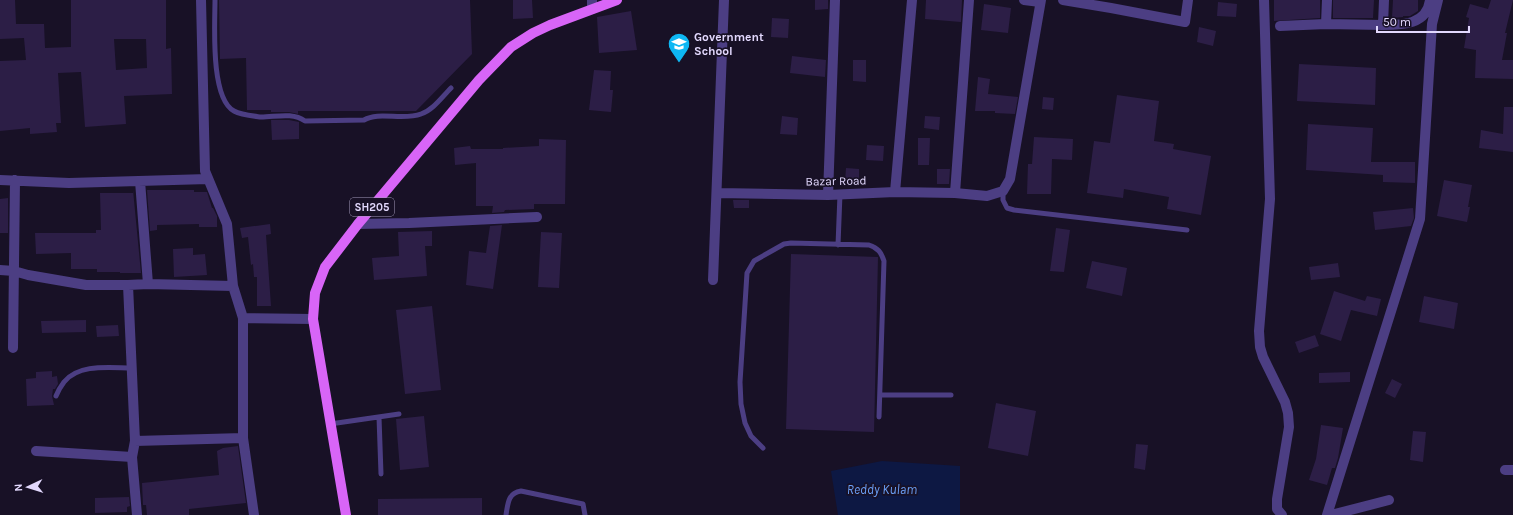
<svg xmlns="http://www.w3.org/2000/svg" width="1513" height="515" viewBox="0 0 1513 515" font-family="Karla,sans-serif">
<style>
.water{fill:#0d1843}
.building{fill:#2c1e46;fill-rule:evenodd}
.lines{fill:none;stroke-linecap:round;stroke-linejoin:round}
.service{stroke:#4c3e83;stroke-width:5}
.minor{stroke:#4c3e83;stroke-width:10}
.primary{stroke:#d865f7;stroke-width:10}
.labels{text-anchor:middle;dominant-baseline:central;stroke-width:3.5;stroke-linejoin:round;paint-order:stroke}
.shield{fill:#181126;stroke:#a59cbc;stroke-width:1}
.shield-label{font-size:11px;font-weight:bold;fill:#e2d8fd}
.poi-label{font-size:12px;font-weight:bold;fill:#e2d8fd;stroke:#181126;text-anchor:start}
.street-label{font-size:12px;fill:#e2d8fd;stroke:#181126}
.water-label{font-size:13px;font-style:italic;fill:#6ba0f8;stroke:#181126}
</style>
<rect width="100%" height="100%" fill="#181126"/>
<path class="water" d="M882 461 960 466V515H838L831 471Z"/>
<path class="building" d="M0 0H15L16 24H44L45 48 71 47V0H166V49L171 48 172 94 124 96 126 124 85 127 81 72 58 73 61 123H56L57 132 30 134V128L0 131V61L26 60 24 38 0 39ZM114 39H146L147 68 116 70Z
M219 0H470L472 54 416 111H298V114L289 112H271V110H247L246 58 220 59Z
M513 0H532L533 18 513 19Z
M815 0H828V9L815 10Z
M926 0H962L961 22 925 19Z
M1274 0H1320V18L1274 21Z
M1333 0H1374L1373 18H1333Z
M1393 0H1418V11L1410 16H1403V17L1392 18Z
M1491 0H1513L1505 33H1507L1502 60H1513V79L1475 78 1476 50 1464 48 1469 18 1466 17 1470 4 1488 9Z
M1218 2 1237 4 1236 17 1217 16Z
M984 4 1011 8 1008 33 981 30Z
M631 11 637 50 599 53 597 17Z
M772 18 789 19 788 38 771 37Z
M1199 27 1216 31 1213 46 1197 42Z
M792 56 826 60 825 77 790 73Z
M853 60H866V82L853 81Z
M1299 64 1376 68 1375 105 1297 101Z
M594 70 611 71 610 90H613L611 112 589 110Z
M978 77 990 79 988 94 1018 97 1015 114 995 113V111H975Z
M1117 95 1159 101 1154 141 1174 144 1173 149 1211 156 1201 215 1167 209 1169 197 1124 189 1123 198 1087 193 1094 141 1110 143Z
M1043 97 1054 98 1053 110 1042 109Z
M1504 107H1513V152L1479 148 1481 130 1503 134Z
M782 116 798 118 797 135 780 134Z
M925 116 940 117 939 130 924 128Z
M271 120H289L299 122V139L272 140Z
M1308 124 1373 128 1371 162H1415V183L1383 182V175L1306 170Z
M1034 137 1073 139 1072 160 1052 159 1051 194H1027L1028 164H1032Z
M918 138H930L929 165H918Z
M539 139 566 140 565 204H534V209L505 210 504 212 492 213 493 206H476V163L455 165 454 148 470 146 471 149H503V148L539 146Z
M867 145 884 146 883 161 866 160Z
M846 168 859 169V184L845 183Z
M937 169H950L949 184H937Z
M1444 180 1472 185 1468 207H1470L1467 222 1437 216Z
M133 190 141 273H120V272H97V269H71V253L36 254 35 233H96V230H101L100 193H133Z
M147 190H194V192H207L212 208H213L217 216V227H199V224L157 225V230L150 231Z
M8 198V233H0V199Z
M733 200H749V208H734Z
M1413 208 1414 218 1411 226 1375 230 1373 212Z
M270 224 271 234 266 235 271 306H257V277H254L253 264 251 265 248 237 242 238 240 228Z
M502 225 493 289 466 285 469 251 486 253 490 226Z
M1056 228 1070 230 1064 272 1050 271Z
M432 231V246H425L427 276 374 280 372 258 399 256 398 232Z
M541 232 562 233 559 288 538 287Z
M193 248V255L205 254 207 275 174 277 173 249Z
M791 254 878 257 874 432 786 429Z
M1092 261 1127 268 1122 296 1086 288Z
M1338 263 1340 277 1311 280 1309 267Z
M1334 291 1365 301 1367 296 1381 299 1377 316 1351 310 1341 341 1320 334Z
M1424 296 1458 303 1454 329 1419 322Z
M432 306 441 390 405 394 396 310Z
M86 320V332L42 333 41 321Z
M118 325 119 336 97 337 96 326Z
M1315 335 1319 346 1299 353 1295 342Z
M52 371V377L57 376 58 384 55 389H53L52 396 54 405 27 406 26 379 36 378V372Z
M1350 372V382L1319 383V373Z
M1392 379 1402 384 1395 398 1385 393Z
M996 403 1036 411 1028 456 988 448Z
M424 416 429 467 400 470 396 419Z
M1321 425 1343 428 1338 458 1335 468H1332L1327 485 1309 480 1316 459Z
M1413 431 1426 432 1423 462 1410 460Z
M1136 444 1148 445 1145 470 1134 468Z
M238 446 246 503 189 509V515H147L146 505H143L142 483 219 475 217 451 223 448Z
M129 497 130 506 127 507V512L95 513V498Z
M482 498V515H378V499Z"/>
<g class="lines">
<path class="service" d="M215 0C215 24 210 98 234 111 241 115 253 116 261 117 276 117 292 112 305 121L364 120C379 111 403 121 421 114 433 110 442 97 451 88
M1003 191V200L1007 208 1014 210 1187 230
M838 245 840 194
M880 395H951
M56 396C58 391 61 386 64 382 79 363 111 368 132 368
M379 417 381 474
M330 424 399 414
M763 448 751 436 745 423 741 404 740 382 747 273 754 261 784 244 791 243 869 245C878 248 881 252 884 261L879 417
M506 515C508 503 508 493 521 491L583 504 585 515"/>
<path class="minor" d="M201 0 205 171 227 224 233 286
M1024 0 1040 2
M1063 0 1111 8 1185 22 1188 0
M1264 0 1270 199 1259 331 1260 347 1263 357 1285 402 1288 413 1289 427 1277 499V509L1282 515
M592 9V0
M1326 24 1327 0
M1383 25C1402 25 1427 25 1430 0
M1280 26 1326 24 1383 25 1384 0
M0 180 69 183 208 179
M140 181 148 284
M895 192 912 0
M717 193 828 195 895 192 955 193 987 196 1003 191 1010 179 1041 0
M955 193 969 0
M828 195 835 0
M358 224 409 223 537 217
M0 270 14 271 28 275 86 285H128
M713 280 724 0
M13 348 15 180
M243 438 254 515
M135 441 243 438V318
M36 451 132 457
M1505 470H1513
M137 515 132 457 135 441 128 285 148 284 233 286 243 318 313 319
M1327 515 1420 219 1432 24 1438 0
M1331 515 1389 500"/>
<path class="primary" d="M346 515 313 319 315 293 325 267 358 224 479 80 511 47 533 33 550 25 617 0"/>
</g>
<defs>
<g id="school-pin" transform="scale(1.15)"><path d="M0 17L-7.5 6A9.5 9.5 0 1 1 7.5 6Z" fill="#0eb7f3" stroke="#181126"/><path d="M0-5L7-2L0 1L-7-2ZM-4 1L0 2.5L4 1V4Q0 6-4 4Z" fill="#fff"/></g>
</defs>
<g fill-rule="evenodd">
<use href="#school-pin" x="679" y="44"/>
</g>
<g class="labels">
<rect class="shield" x="350" y="198" width="44" height="18" rx="3"/>
<g class="shield-label">
<text x="372" y="207">SH205</text>
</g>
<g class="poi-label">
<text x="694" y="37">Government<tspan x="694" dy="14">School</tspan></text>
</g>
<g class="street-label">
<text transform="translate(836 181) rotate(-1)">Bazar Road</text>
</g>
<g class="water-label">
<text x="882" y="489">Reddy Kulam</text>
</g>
</g>
<g transform="translate(28 487) rotate(266)" stroke="#181126" stroke-width="3" paint-order="stroke">
<path d="M0-3L7 15L0 10L-7 15Z" fill="#e2d8fd"/>
<text y="-6" font-size="11" font-weight="bold" text-anchor="middle" fill="#e2d8fd">N</text>
</g>
<path d="M1377 26v6h92v-6" fill="none" stroke="#e2d8fd" stroke-width="2"/>
<text x="1383" y="26" font-size="12" fill="#e2d8fd" stroke="#181126" stroke-width="3" paint-order="stroke">50 m</text>
</svg>
